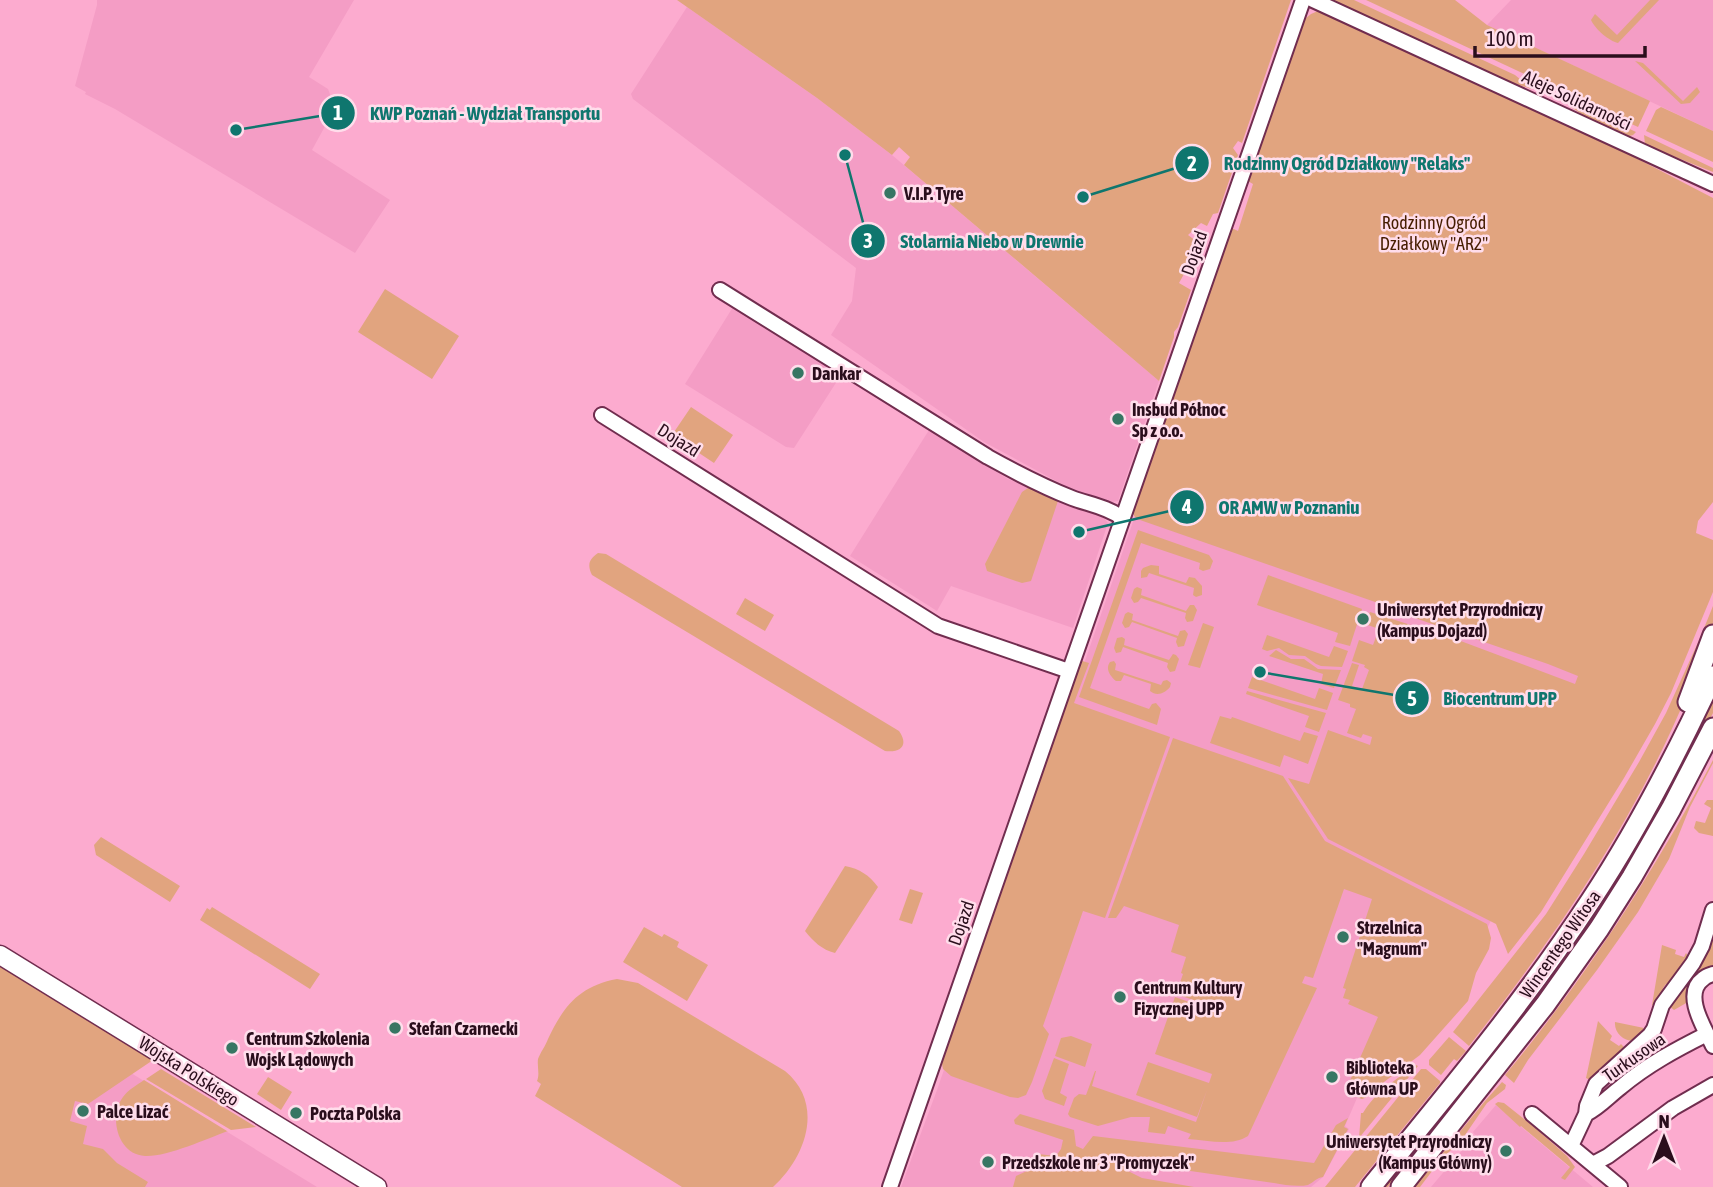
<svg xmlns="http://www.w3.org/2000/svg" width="1713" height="1187" viewBox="0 0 1713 1187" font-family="'Asap Condensed',sans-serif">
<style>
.built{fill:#f49dc5}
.green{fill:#e1a47f}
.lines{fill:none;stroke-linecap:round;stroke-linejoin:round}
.minor-casing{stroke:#712d4f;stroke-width:18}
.tertiary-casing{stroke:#712d4f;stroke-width:21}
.secondary-casing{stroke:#712d4f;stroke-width:23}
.minor{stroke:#fff;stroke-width:14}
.tertiary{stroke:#fff;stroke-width:18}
.secondary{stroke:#fff;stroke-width:19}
.poi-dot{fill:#377663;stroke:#ffddeb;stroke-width:2.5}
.labels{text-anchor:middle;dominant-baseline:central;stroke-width:5;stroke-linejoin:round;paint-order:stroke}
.street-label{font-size:18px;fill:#2a0e1c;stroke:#ffddeb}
.poi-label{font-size:18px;font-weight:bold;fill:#2a0e1c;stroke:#ffddeb;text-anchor:start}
.park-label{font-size:18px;fill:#461d00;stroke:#ffddeb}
.leader{fill:none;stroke:#0f766e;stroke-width:2.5}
.callout-dot{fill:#0f766e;stroke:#ffddeb;stroke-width:2.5}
.mark-label{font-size:21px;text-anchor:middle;font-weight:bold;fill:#fff}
.callout-label{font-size:19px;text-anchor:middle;font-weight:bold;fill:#0f766e;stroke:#ffddeb;stroke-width:5;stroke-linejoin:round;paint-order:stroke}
</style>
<rect width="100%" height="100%" fill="#fcabcf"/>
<path class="built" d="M97 0H354L309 77 328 89 335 108 312 150 390 200 355 253 115 109 85 94 86 92 75 86 97 5Z
M1511 0H1713V131L1487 25Z
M687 7 817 98 892 155 1159 381 1118 501 1106 503 1084 496 984 442 831 335 852 301 856 268 633 99 631 94Z
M1234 229 1552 408 1583 720 1487 929 1362 1099 1357 1098 1345 1126 1349 1129 1323 1177 1311 1187H901L937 1090Z
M733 307 841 375 794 448 786 447 685 384Z
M929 430 1008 479 1099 512 1108 523 1073 628 951 586 937 611 850 556Z
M0 971 131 1073 317 1187H0Z
M1496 1105 1520 1126 1593 1187H1431L1475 1135 1473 1132Z"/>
<path class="green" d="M677 0H1291L1242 143 1238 141 1233 148 1238 155 1218 213 1213 214 1207 226 1201 223 1188 235 1196 241 1199 247 1179 283 1191 290 1178 327 1174 332V337L1159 381 904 165 910 157 899 147 892 155 817 98Z
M1331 0H1354L1515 75 1532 89 1503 80Z
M1366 0H1455L1487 25 1650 101 1638 127Z
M1650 0H1659L1618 43C1609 41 1595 29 1591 20L1595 14 1617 35Z
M1318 11H1322L1630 153 1638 159 1713 198V502L1698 521 1696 533 1713 540V592L1671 693 1655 724 1624 778 1541 912 1508 954 1496 924 1328 839 1288 778 1309 784 1328 730 1370 745 1372 737 1363 734 1361 738 1347 733 1356 709 1350 707V704L1338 700 1352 663 1359 665 1352 686 1362 689 1369 670 1364 667 1365 665 1352 661 1359 640 1373 645 1379 629 1365 624 1370 612 1458 640 1575 684 1578 676 1548 664 1386 608 1378 603 1140 520 1135 517 1132 512 1229 227 1238 231 1253 184 1246 180 1301 22 1311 14Z
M1635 61 1643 63 1683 101 1697 87 1700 92 1690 103 1681 104Z
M1568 105 1588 109 1636 132 1633 135 1626 137 1595 123Z
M1661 107 1713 131V162L1646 131 1656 110Z
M1644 135 1713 168V172L1650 147 1645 144Z
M385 289 459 336 432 379 358 332Z
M691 407 733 435 714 463 672 435Z
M1031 486 1058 497V501L1031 581 1022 583 987 571 985 564 1022 492Z
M1138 530 1209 555 1213 561 1210 569 1203 571 1199 569 1200 563 1141 543 1090 688 1149 709 1152 704 1156 703 1161 709 1157 725 1079 697Z
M598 553 606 554 899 731C909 745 901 753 885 751L592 575C587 565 589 559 598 553Z
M1151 565 1159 566V574L1186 583 1189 577 1195 578 1202 586V595L1196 597 1193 595 1194 588 1149 573 1147 577 1141 578V571L1143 568Z
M1268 575 1362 609 1350 646 1335 642 1338 633 1257 605Z
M1137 587 1142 589 1141 595 1186 611 1190 605H1194L1197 610 1193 621 1187 622 1185 618 1186 613 1141 598 1138 602 1134 603 1131 598 1134 589Z
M745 598 774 615 765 631 736 614Z
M1713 606C1713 611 1713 616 1713 622 1712 630 1708 639 1705 647 1699 662 1694 677 1688 692 1635 821 1555 937 1469 1046L1453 1032 1546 914 1584 854 1639 762 1666 713 1700 638Z
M1128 612 1133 614 1132 620 1178 636 1180 631 1185 630 1188 634 1184 646 1178 647 1176 642 1177 638 1132 622 1129 627 1125 628 1122 623 1125 614Z
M1203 623 1214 627 1200 668 1188 665Z
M1267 635 1329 657 1334 646 1348 651 1342 667 1321 666 1316 664 1305 656 1289 655 1279 648 1267 651 1262 649Z
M1122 637 1125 639 1124 645 1169 660 1173 654 1176 655 1179 659 1175 671 1170 672 1167 667 1168 663 1123 647 1121 652 1116 653 1114 648 1117 638Z
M1276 650 1291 659H1304L1318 669 1341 670 1334 688 1321 684 1323 674 1269 656Z
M1079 660 1089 663 1074 703 1170 737 1105 918 1083 911 1043 1026 1049 1034 1032 1082 1026 1095 1018 1098 1010 1097 951 1076 943 1069 941 1059Z
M1114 661 1116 664 1115 670 1161 685 1163 681 1167 680 1171 683 1170 687C1165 693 1157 697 1150 691L1151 684 1124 675 1121 681H1116C1110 676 1105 669 1110 662Z
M1252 677 1315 699 1319 688 1333 693 1327 710 1248 688Z
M1247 691 1326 713 1319 732 1305 727 1309 716 1246 694Z
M1713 692V713L1662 811 1577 947 1490 1063 1484 1058Z
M1220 716 1231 719 1232 717 1300 741 1304 732 1318 736 1308 764 1284 755 1280 767 1210 743Z
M1173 738 1283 776 1325 841 1487 924 1491 938 1489 949 1476 973 1468 1001 1420 1055 1376 1088 1365 1098 1362 1099 1345 1092 1378 1017 1348 1004 1350 1000 1343 998 1346 989 1343 988 1372 899 1344 889 1313 978 1305 976 1302 983 1317 988 1248 1136C1231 1147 1207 1140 1188 1139L1191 1134 1168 1126 1165 1134 1148 1132 1150 1117H1131L1098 1126 1070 1117 1068 1114 1074 1098 1079 1094 1086 1095 1095 1071H1096L1092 1086 1196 1122 1207 1090 1197 1117 1136 1095 1148 1062 1209 1083 1212 1074 1155 1054 1175 997 1217 1012 1219 1009 1176 994 1183 974 1181 973 1186 957 1171 952 1179 925 1124 906 1116 918H1108Z
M1713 760V763L1690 807 1669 859 1638 912 1597 970 1528 1060 1514 1083 1505 1075C1585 979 1655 871 1713 760Z
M1707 800H1713V836L1699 833 1694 828 1696 821 1705 823 1711 808 1704 804Z
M101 837 180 886 170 902 96 855 94 845Z
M845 866C860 869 869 875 878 887L835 953C822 950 813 941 805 931Z
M910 889 923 893 912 924 899 920Z
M212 907 320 974 310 989 200 920 207 908 210 910Z
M644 927 662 937 664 934 679 942 677 947 708 965 687 1001 623 962Z
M1713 937V968L1688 1002 1674 1010 1669 1006 1699 967Z
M1662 945 1676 950 1675 954 1684 957 1686 953 1688 956 1668 985 1666 984 1663 988 1665 990 1654 1006 1652 1005Z
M0 963 156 1058 88 1104 75 1101 70 1121 87 1126 83 1144 103 1149 117 1163 148 1182 145 1187H0Z
M617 979 638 983 785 1071C825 1104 806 1157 773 1187H682L535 1096 541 1084 537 1081C540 1074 537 1067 538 1059 540 1053 546 1045 548 1039 564 1005 580 986 617 979Z
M1598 1021 1612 1036 1610 1040 1619 1046 1621 1044 1624 1047 1620 1050 1621 1052 1590 1080 1586 1078Z
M1615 1022 1644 1028 1641 1034 1633 1041C1623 1041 1614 1032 1615 1022Z
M1071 1036 1092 1044 1085 1067 1055 1056 1061 1038Z
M1449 1037 1466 1051 1457 1061 1454 1059 1441 1075 1429 1065V1060Z
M1054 1058 1069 1064 1060 1093 1067 1097 1064 1106 1045 1099 1042 1091Z
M1481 1064 1486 1068 1388 1187H1380Z
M1416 1065 1418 1066 1359 1138 1361 1113H1363C1376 1091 1396 1080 1416 1065Z
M161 1069 256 1127 231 1130 146 1079Z
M1421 1069H1426L1440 1081V1083L1355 1187H1325Z
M268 1077 292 1092 281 1110 257 1094Z
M144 1080 227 1131H228C206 1139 167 1157 145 1156 118 1155 108 1117 123 1097 128 1090 137 1085 144 1080Z
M1502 1082 1506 1085 1505 1089 1487 1103 1463 1138 1439 1162 1420 1187H1415L1485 1101Z
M1498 1102 1504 1103 1534 1127 1567 1156 1575 1167 1565 1180 1561 1178 1570 1167 1521 1126 1520 1127 1495 1104Z
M1020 1114 1074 1130 1076 1146 1083 1149 1093 1136 1314 1163 1336 1125 1348 1118 1344 1127 1348 1129 1323 1177C1316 1178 1314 1182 1308 1185 1298 1187 1284 1185 1274 1183L1128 1162V1171L1142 1178 1194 1187H1013L1016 1176 1029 1170 1038 1154 1056 1156 1061 1149 1063 1140 1015 1124 1014 1120Z"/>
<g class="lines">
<g class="minor-casing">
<path id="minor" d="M1313 0 1713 184
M720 290 988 457C1015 472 1042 486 1072 498 1088 504 1108 507 1122 518
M602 415 938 626 1069 671
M1713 974C1710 975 1706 976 1703 979 1682 994 1705 1029 1713 1046
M1532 1114 1620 1187
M1586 1114C1600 1107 1609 1096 1621 1087 1647 1065 1677 1049 1707 1034
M1571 1146 1586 1114 1587 1106 1596 1084 1650 1035 1654 1029 1662 1005 1693 963 1702 946 1713 910
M1593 1164 1608 1156 1673 1108 1713 1085
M890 1187 1303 0"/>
</g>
<g class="tertiary-casing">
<path id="tertiary" d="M0 955 377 1187"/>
</g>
<g class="secondary-casing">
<path id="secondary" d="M1688 702 1713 635
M1371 1187C1447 1094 1525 1001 1591 900 1638 829 1677 753 1713 676
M1401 1187 1545 1005 1599 929 1632 877 1671 809 1713 728"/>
</g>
<use href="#minor" class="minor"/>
<use href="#tertiary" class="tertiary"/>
<use href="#secondary" class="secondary"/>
</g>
<g class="poi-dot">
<circle cx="890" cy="193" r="7"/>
<circle cx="798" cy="373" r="7"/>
<circle cx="1118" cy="419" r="7"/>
<circle cx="1363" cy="619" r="7"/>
<circle cx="1343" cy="937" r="7"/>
<circle cx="1120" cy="997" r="7"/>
<circle cx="395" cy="1028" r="7"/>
<circle cx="232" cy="1048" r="7"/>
<circle cx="1332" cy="1077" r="7"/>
<circle cx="83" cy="1111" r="7"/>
<circle cx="296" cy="1113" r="7"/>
<circle cx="1506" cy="1151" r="7"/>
<circle cx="988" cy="1162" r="7"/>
</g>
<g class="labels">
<g class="street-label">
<text transform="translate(1577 100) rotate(25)">Aleje Solidarności</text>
<text transform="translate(1194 253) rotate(-71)">Dojazd</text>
<text transform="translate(679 440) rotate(32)">Dojazd</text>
<text transform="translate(961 923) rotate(-71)">Dojazd</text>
<text transform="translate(1560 944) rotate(-55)">Wincentego Witosa</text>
<text transform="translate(1634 1057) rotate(-35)">Turkusowa</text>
<text transform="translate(189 1071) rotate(32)">Wojska Polskiego</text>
</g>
<g class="poi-label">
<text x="904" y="193">V.I.P. Tyre</text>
<text x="812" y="373">Dankar</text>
<text x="1132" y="409">Insbud Północ<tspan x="1132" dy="21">Sp z o.o.</tspan></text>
<text x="1377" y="609">Uniwersytet Przyrodniczy<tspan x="1377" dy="21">(Kampus Dojazd)</tspan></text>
<text x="1357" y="927">Strzelnica<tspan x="1357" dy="21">"Magnum"</tspan></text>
<text x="1134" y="987">Centrum Kultury<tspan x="1134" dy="21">Fizycznej UPP</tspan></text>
<text x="409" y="1028">Stefan Czarnecki</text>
<text x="246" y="1038">Centrum Szkolenia<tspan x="246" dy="21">Wojsk Lądowych</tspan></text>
<text x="1346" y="1067">Biblioteka<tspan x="1346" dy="21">Główna UP</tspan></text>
<text x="97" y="1111">Palce Lizać</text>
<text x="310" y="1113">Poczta Polska</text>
<text x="1492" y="1141" text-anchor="end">Uniwersytet Przyrodniczy<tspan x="1492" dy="21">(Kampus Główny)</tspan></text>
<text x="1002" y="1162">Przedszkole nr 3 "Promyczek"</text>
</g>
<g class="park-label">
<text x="1434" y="222">Rodzinny Ogród<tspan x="1434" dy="21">Działkowy "AR2"</tspan></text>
</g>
</g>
<path class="leader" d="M236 130L338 113M1083 197L1192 163M845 155L868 241M1079 532L1187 507M1260 672L1412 698"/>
<g class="callout-dot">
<circle cx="236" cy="130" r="7"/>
<circle cx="1083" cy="197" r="7"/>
<circle cx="845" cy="155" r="7"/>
<circle cx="1079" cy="532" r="7"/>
<circle cx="1260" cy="672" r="7"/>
<circle cx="338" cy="113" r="18"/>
<circle cx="1192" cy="163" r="18"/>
<circle cx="868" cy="241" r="18"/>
<circle cx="1187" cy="507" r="18"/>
<circle cx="1412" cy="698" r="18"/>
</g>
<g class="mark-label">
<text x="338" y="120">1</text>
<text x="1192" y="171">2</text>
<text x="868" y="248">3</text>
<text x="1187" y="514">4</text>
<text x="1412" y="706">5</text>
</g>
<g class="callout-label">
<text x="485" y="120">KWP Poznań - Wydział Transportu</text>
<text x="1347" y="170">Rodzinny Ogród Działkowy "Relaks"</text>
<text x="992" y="248">Stolarnia Niebo w Drewnie</text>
<text x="1289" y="514">OR AMW w Poznaniu</text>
<text x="1500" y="705">Biocentrum UPP</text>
</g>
<g transform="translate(1664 1138)" stroke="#ffddeb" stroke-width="5" paint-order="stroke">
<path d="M0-5L12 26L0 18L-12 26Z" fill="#2a0e1c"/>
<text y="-10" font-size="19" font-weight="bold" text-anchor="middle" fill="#2a0e1c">N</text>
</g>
<path d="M1475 46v10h170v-10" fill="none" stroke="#2a0e1c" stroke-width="3.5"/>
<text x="1486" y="46" font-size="21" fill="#2a0e1c" stroke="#ffddeb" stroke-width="5" paint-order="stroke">100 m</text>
</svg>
